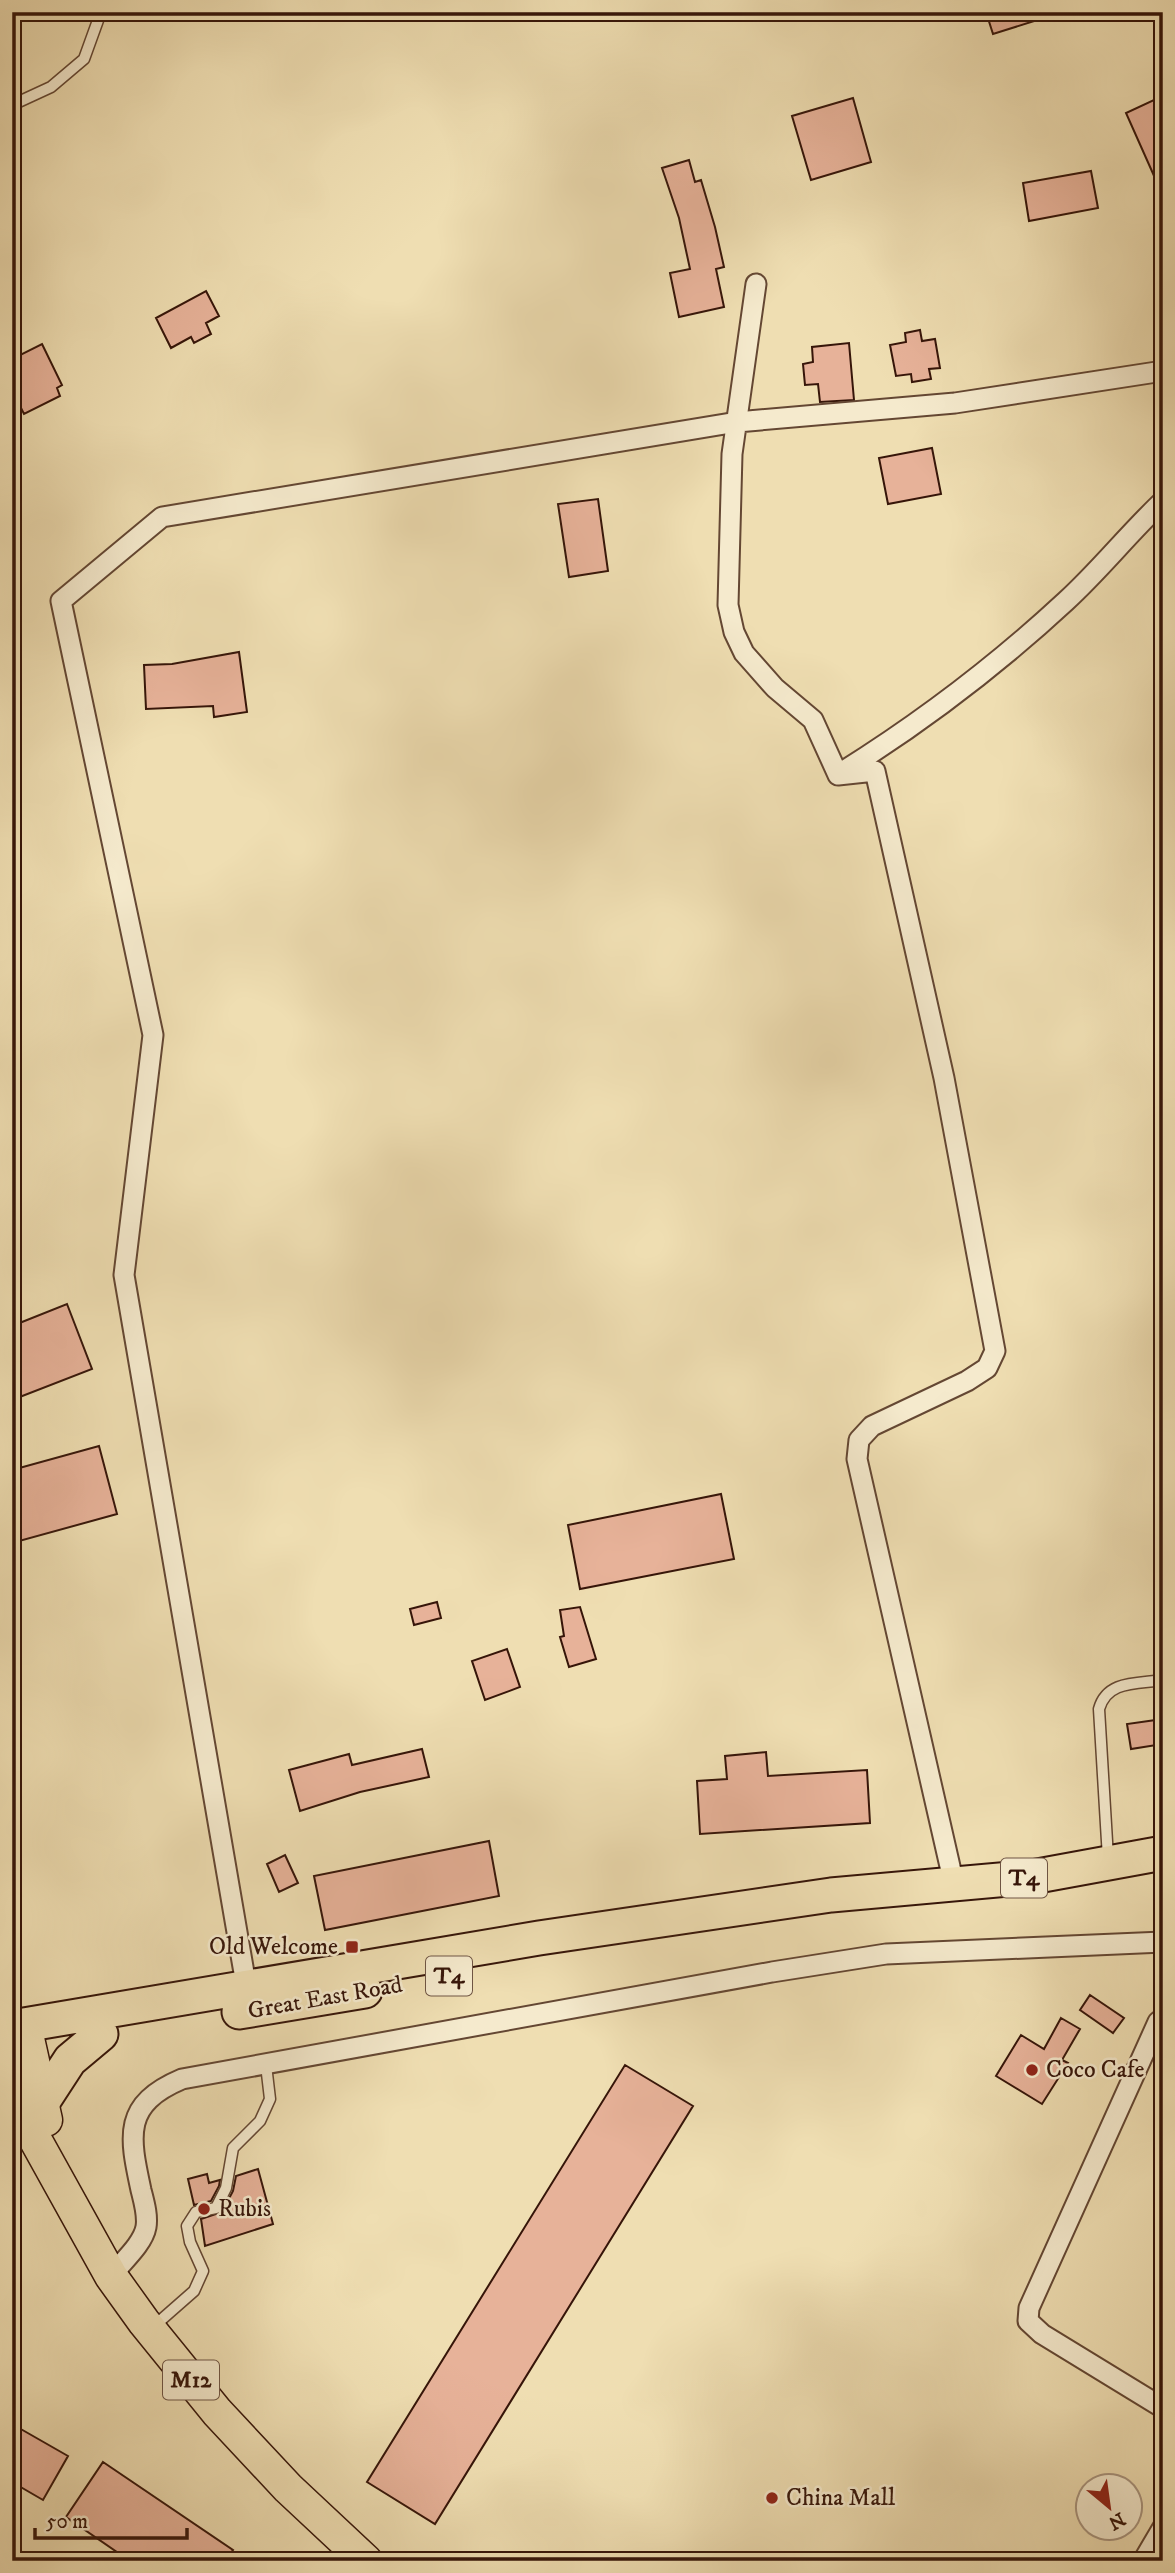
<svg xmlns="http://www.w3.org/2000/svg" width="1175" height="2573" viewBox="0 0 1175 2573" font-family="'IM FELL DW Pica',serif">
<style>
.building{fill:#e7b299;stroke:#361509;stroke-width:2}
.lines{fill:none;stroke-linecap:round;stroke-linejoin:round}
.service-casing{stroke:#644733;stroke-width:13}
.minor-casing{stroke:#644733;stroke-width:23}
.primary-casing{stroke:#361509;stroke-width:35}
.trunk-casing{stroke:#361509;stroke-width:37}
.service{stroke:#f5eacd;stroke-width:10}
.minor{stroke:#f5eacd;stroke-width:19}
.primary{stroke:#efdeb2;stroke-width:32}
.trunk{stroke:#efdeb2;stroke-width:33}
.poi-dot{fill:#8f2418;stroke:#f5eacd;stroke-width:2.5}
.labels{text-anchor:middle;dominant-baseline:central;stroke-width:5;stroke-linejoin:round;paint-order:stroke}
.shield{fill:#f5eacd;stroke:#6f5544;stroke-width:2}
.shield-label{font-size:23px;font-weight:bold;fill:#361509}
.poi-label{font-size:24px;fill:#361509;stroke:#f5eacd;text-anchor:start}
.street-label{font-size:24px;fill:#361509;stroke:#f5eacd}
</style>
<rect width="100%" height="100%" fill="#efdeb2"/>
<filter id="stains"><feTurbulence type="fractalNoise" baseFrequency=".00286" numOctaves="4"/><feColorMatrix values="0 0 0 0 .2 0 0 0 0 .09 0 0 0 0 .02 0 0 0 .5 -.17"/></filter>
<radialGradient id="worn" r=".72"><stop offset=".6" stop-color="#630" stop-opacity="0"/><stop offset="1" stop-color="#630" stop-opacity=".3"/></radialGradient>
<path class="building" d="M986 12H1049L1050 16 993 34Z
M853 98 871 162 811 180 792 116Z
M1156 99 1163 114V196L1126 113Z
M689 160 695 182 701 180 715 227 724 267 716 269 724 307 679 317 670 273 690 269 679 218 662 168Z
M1091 171 1098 208 1029 221 1023 183Z
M206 291 219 316 206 323 211 334 194 343 191 337 171 348 156 318Z
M920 330 922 341 935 339 940 368 929 369 931 379 912 382 911 374 896 376 890 345 906 342 905 333Z
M849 343 854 400 820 402 818 384 805 385 803 364 813 362 812 347Z
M42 344 62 385 57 388 60 396 24 414 12 390V359Z
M932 448 941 494 888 504 879 458Z
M598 499 608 571 569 577 558 504Z
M239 652 247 712 214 717 213 706 146 709 144 665 172 664Z
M67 1304 92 1369 12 1400V1326Z
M99 1446 117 1514 12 1543V1470Z
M721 1494 734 1559 580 1589 568 1525Z
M437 1602 441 1618 414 1625 410 1609Z
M580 1607 596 1659 569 1667 560 1637 564 1636 560 1610Z
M507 1649 520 1687 485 1700 472 1661Z
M1163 1719V1744L1131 1749 1127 1724Z
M422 1749 429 1777 360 1792 300 1811 289 1770 349 1754 352 1765Z
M766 1752 768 1776 867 1770 870 1823 700 1834 697 1781 727 1779 725 1756Z
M489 1841 499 1896 325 1930 314 1876Z
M285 1855 298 1883 279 1892 267 1864Z
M1090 1995 1124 2018 1113 2033 1080 2010Z
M1061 2018 1080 2029 1062 2060 1068 2063 1042 2104 996 2076 1021 2035 1044 2049Z
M625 2065 693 2106 435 2524 367 2482Z
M258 2169 273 2224 205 2246 201 2219 222 2212 233 2191 236 2176Z
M207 2174 209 2183 220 2180 219 2186 211 2201 194 2205 188 2179Z
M12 2424 68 2456 43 2500 12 2482Z
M103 2462 233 2550 225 2561H130L66 2517Z"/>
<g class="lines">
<g class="service-casing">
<path id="service" d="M12 105 51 87 84 59 101 12
M1108 1858 1099 1709C1107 1680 1137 1684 1163 1680
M153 2327 194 2291 203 2271 190 2242 187 2226 196 2212 216 2208 226 2188 233 2148 260 2121 270 2099 266 2065"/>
</g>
<g class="minor-casing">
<path id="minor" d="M756 284 732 454 728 605 734 632 744 653 775 688 813 720 838 775
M842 772C922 722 997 665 1066 601 1100 570 1129 533 1163 501
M838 775 875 771 944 1078 995 1351 987 1368 967 1381 872 1426 859 1440 857 1459 954 1884
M248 1996 124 1275 153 1035 61 601 162 517 737 422 955 403 1163 371
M1163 2018 1158 2022 1029 2308 1028 2321 1042 2334 1163 2408
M111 2276C122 2262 143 2244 146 2227 148 2215 144 2202 141 2190 129 2135 123 2104 182 2079L772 1972 886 1954 1163 1942
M1143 2561 1163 2527"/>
</g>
<g class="primary-casing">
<path id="primary" d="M25 2025 46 2120
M12 2074 30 2130 111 2276 144 2322 217 2412 288 2488 366 2561"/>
</g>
<g class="trunk-casing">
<path id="trunk" d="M239 2012 365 1991
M12 2027 539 1938 831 1895 1032 1877 1163 1853
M12 2100 21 2108
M42 2103 70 2060 101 2034"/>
</g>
<use href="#service" class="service"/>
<use href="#minor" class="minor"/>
<use href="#primary" class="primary"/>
<use href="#trunk" class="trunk"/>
</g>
<g class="poi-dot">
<rect x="345" y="1940" width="14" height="14" rx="3.5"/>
<circle cx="1032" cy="2070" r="7"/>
<circle cx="204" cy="2209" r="7"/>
<circle cx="772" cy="2498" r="7"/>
</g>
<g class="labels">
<g class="shield">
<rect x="1001" y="1858.5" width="46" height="39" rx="5"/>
<rect x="426" y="1956.5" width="46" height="39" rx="5"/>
<rect x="163" y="2360.5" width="56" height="39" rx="5"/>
</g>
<g class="shield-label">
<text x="1024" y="1878">T4</text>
<text x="449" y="1976">T4</text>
<text x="191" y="2380">M12</text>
</g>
<g class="poi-label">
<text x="338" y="1947" text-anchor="end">Old Welcome</text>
<text x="1046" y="2070">Coco Cafe</text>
<text x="218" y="2209">Rubis</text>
<text x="786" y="2498">China Mall</text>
</g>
<g class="street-label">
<text transform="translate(325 1998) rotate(-10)">Great East Road</text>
</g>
</g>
<rect width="1175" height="2573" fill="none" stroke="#efdeb2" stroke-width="42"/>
<rect x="14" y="14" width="1147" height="2545" fill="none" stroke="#361509" stroke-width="3.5"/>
<rect x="21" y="21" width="1133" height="2531" fill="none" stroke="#361509" stroke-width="2"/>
<g transform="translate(1109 2507) rotate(151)"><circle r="33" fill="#f5eacd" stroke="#a9957f" stroke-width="2"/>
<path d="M0-5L12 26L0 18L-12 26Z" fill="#8f2418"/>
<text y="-10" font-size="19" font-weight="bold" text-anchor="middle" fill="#361509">N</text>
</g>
<path d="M35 2528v10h152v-10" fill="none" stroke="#361509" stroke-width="3.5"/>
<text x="46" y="2528" font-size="21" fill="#361509" stroke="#f5eacd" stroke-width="5" paint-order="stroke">50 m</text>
<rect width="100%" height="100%" filter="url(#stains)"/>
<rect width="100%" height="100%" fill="url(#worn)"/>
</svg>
